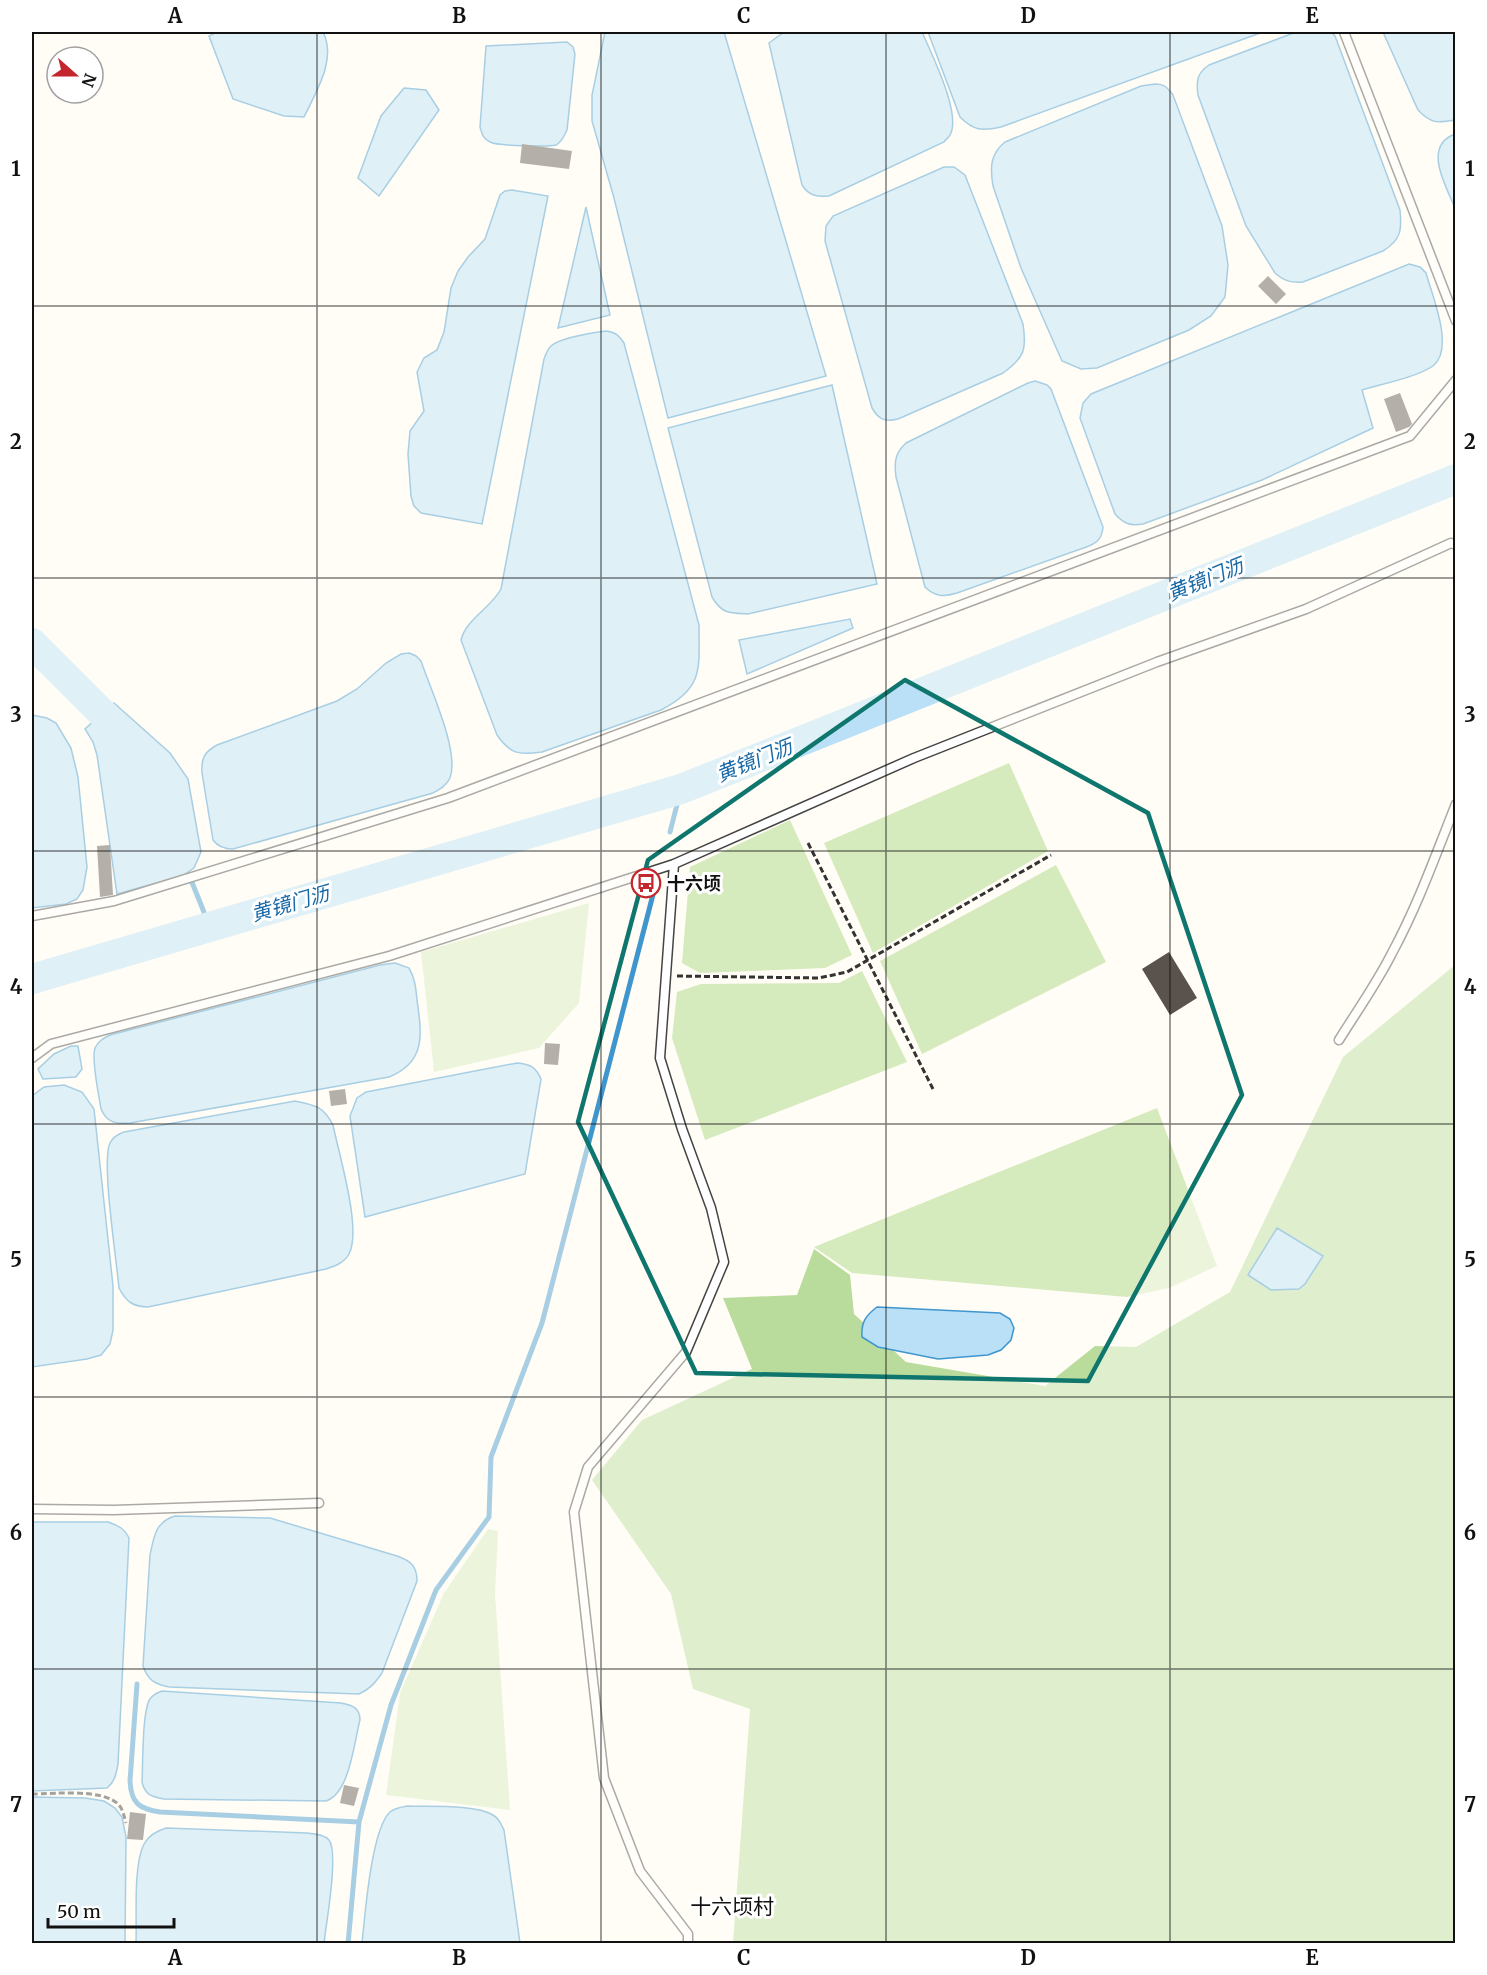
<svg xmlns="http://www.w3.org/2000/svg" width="1487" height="1975" font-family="Merriweather,'Noto Sans SC',serif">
<rect width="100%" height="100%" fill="#fffdf5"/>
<path fill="#d5ebbd" d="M 1009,763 L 1048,851 L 873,953 L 824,843 Z
M 790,820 L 852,955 L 825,968 L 700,973 L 682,963 L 690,867 Z
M 1056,865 L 1106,962 L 922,1054 L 880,961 Z
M 589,903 L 579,1003 L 539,1048 L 434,1072 L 421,952 Z
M 862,971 L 907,1062 L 705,1140 L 672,1038 L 677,992 L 701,984 L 839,983 Z
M 1157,1108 L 1217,1266 L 1169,1288 L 1127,1297 L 852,1273 L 814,1247 Z
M 488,1529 L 498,1531 L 495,1594 L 510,1810 L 386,1795 L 400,1693 L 444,1593 Z"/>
<path fill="#b9dc9c" d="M 1455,965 L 1455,1943 L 733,1943 L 750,1709 L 693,1689 L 671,1594 L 592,1480 L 642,1420 L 752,1369 L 723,1298 L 797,1295 L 814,1249 L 850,1275 L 854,1314 L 906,1362 L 1045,1386 L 1095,1346 L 1136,1347 L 1230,1292 L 1343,1057 Z"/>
<path fill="#b9e0f7" stroke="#3f96cf" stroke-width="1.5" d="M 217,32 L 323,32 C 337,59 316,92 304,117 L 284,116 L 233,99 L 209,36 Z
M 605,32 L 724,32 L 826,376 L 668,418 L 614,198 L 592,121 L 592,95 Z
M 784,32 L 922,32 C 931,53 962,114 950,135 C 949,137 946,139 944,142 L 829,196 C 817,197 809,196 802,185 L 769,43 Z
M 928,32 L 1263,32 L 1001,127 C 982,131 974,131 960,117 Z
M 1296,32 L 1331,32 L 1335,36 L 1400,210 C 1402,230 1401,240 1383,251 L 1303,282 C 1291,283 1284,281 1275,273 L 1246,226 L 1198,95 C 1196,81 1197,73 1209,65 Z
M 1383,32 L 1455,32 L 1455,120 C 1438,123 1431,124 1418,110 Z
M 567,42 L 573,47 L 575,54 L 567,130 C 564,136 562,142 556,145 C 549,147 497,146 490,142 C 483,139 482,134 480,127 L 486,46 Z
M 1155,84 C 1164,84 1167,87 1173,95 L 1222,226 L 1228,265 L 1225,297 L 1211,316 L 1189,330 L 1097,368 L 1081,369 L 1062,361 L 1021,268 L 993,186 C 990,168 990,154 1005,142 L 1141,86 Z
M 404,88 L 426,90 L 439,110 L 379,196 L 358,178 L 381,116 Z
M 1455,134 L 1456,134 L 1455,208 C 1446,186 1422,146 1455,134 Z
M 944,167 L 954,167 L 965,175 L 1023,324 C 1027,350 1024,358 1003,373 L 898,419 C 885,422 879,420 872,408 L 825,241 L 826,226 L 833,216 Z
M 512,190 L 548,196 L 482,524 L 421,513 L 414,506 L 411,496 L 408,454 L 410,431 L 424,411 L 417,372 L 424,358 L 437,350 L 444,332 L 451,288 L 458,271 L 468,257 L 485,239 L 500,195 L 505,191 Z
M 586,207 L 610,315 L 558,328 Z
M 1409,264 L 1420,267 L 1426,273 C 1432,295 1455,349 1433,366 C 1417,377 1382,384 1362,390 L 1373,428 L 1262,480 L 1143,524 C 1130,526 1124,524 1115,514 L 1080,418 L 1083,403 L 1091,394 Z
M 606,331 C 615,332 619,335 624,343 L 699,625 C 699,669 704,688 661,710 L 542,752 C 519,755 511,755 497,735 L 461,640 C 466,619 491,608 501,589 L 544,359 C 546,354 547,350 551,346 C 561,337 592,333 606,331 Z
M 1035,381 L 1047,385 L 1051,389 L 1103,527 C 1102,538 1098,542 1089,546 L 957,593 C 944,597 935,597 925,587 L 896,477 C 894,462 895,453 906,443 L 1028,383 Z
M 832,385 L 877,584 L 748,614 C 729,613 722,614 712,597 L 668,428 Z
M 850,619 L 853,628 L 747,674 L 739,640 Z
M 409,653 L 416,656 L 421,661 C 430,688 460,752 450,778 C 446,786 440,789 433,793 L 233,849 C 224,849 218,847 213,840 L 202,773 C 201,759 204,752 217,745 L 337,701 L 357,689 L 386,663 L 401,654 Z
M 114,703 L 170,753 L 188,779 L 201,852 L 194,868 L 182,876 L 117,894 L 97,755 L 93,742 L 85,729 Z
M 32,715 L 47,718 L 56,723 L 71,748 L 78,777 L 87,867 L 83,890 L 77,899 L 66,904 L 32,908 Z
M 395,963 L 409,968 C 415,978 416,989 417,1000 C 422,1035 426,1062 389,1077 L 130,1123 C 116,1124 107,1123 101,1109 C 99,1096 91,1059 95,1048 C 98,1041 104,1038 110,1035 L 380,965 Z
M 71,1046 L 78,1046 L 82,1069 L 76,1077 L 43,1079 L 38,1069 L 54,1054 Z
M 517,1063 C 530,1064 536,1067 541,1079 L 525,1174 L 365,1217 L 350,1116 L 357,1098 L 366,1092 Z
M 64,1085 L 82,1092 L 94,1109 L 113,1286 L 113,1330 L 110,1344 L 101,1355 L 87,1359 L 32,1367 L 32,1096 L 44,1087 Z
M 295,1101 C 315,1105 323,1106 333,1125 C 339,1155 362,1229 349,1254 C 344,1263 335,1266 326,1269 L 148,1307 C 134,1307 126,1302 119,1288 C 117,1263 101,1161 110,1143 C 113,1137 118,1134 124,1132 Z
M 1277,1228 L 1323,1256 L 1305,1284 L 1299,1289 L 1271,1290 L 1248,1275 Z
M 877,1307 L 1000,1313 L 1010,1319 L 1014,1328 L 1011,1340 L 1001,1350 L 988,1355 L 938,1359 L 878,1347 L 862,1337 C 861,1323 865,1316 877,1307 Z
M 175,1516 L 270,1518 L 397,1556 C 411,1561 417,1566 417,1581 L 382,1673 C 375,1683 370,1689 359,1694 L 169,1687 C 154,1684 148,1680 143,1666 L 150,1555 C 154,1537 155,1522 175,1516 Z
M 32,1522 L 108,1522 C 119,1526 124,1528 129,1538 L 118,1764 C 116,1774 115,1782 107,1788 L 32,1791 Z
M 162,1691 L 341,1703 C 351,1705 360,1707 360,1720 C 354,1742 350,1793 326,1801 L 164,1799 C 152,1797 145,1795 142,1782 C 143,1764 142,1711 150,1699 C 153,1694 157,1693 162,1691 Z
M 32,1797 L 85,1798 L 104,1801 L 115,1808 L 122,1817 L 126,1837 L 125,1943 L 32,1943 Z
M 407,1806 C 429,1807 475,1804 493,1815 C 499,1818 501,1824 504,1830 L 520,1943 L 362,1943 C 365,1916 371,1830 390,1812 C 394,1808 401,1807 407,1806 Z
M 166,1828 L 307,1833 C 314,1834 324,1834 329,1840 C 339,1852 326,1925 324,1943 L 136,1943 C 137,1918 133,1865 144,1844 C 149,1835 156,1831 166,1828 Z"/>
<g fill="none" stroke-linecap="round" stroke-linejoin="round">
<path stroke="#3f96cf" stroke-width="5" d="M 670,832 L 681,789
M 189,875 L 210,927
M 137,1684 L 130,1781 C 131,1803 139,1809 160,1812 L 359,1822
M 348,1944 L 359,1822 L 391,1705 L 436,1590 L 489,1517 L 491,1457 L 542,1323 L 656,883"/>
<path stroke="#b9e0f7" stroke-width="30" d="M 32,643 L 108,719
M 32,979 L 681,789 L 1456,479"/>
</g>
<path fill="#5a524d" d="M 522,144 L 572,151 L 569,169 L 520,163 Z
M 1268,276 L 1286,294 L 1276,304 L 1258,286 Z
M 1400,393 L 1412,424 L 1409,427 L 1396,432 L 1384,399 Z
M 110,845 L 113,895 L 100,897 L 97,846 Z
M 1169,952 L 1197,998 L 1170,1015 L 1142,969 Z
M 545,1043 L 560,1044 L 558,1065 L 544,1064 Z
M 345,1089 L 347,1104 L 331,1106 L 329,1091 Z
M 344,1785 L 359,1788 L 354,1806 L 340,1803 Z
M 130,1812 L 146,1814 L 143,1840 L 127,1839 Z"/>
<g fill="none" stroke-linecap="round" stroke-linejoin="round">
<g stroke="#444" stroke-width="11">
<path id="service" d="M 1344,32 L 1456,321
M 674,864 L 660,1058 L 682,1129 L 711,1208 L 724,1262 L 686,1352 L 588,1467 L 574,1512 L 604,1778 L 640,1871 L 688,1934 L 688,1944
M 32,916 L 114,901 L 448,798 L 1410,436 L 1456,380
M 1339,1040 C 1357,1011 1377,983 1392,953 C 1418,905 1436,854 1456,804
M 32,1058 L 51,1044 L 389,956 L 674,864 L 914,758 L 1157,662 L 1306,609 L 1451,543 L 1456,545
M 32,1509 L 114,1510 L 319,1503"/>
</g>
<path stroke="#333" stroke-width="3" stroke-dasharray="6 3" stroke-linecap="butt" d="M 808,843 L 933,1089
M 677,976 L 819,978 L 847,972 L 1051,855
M 32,1794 C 53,1794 104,1788 119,1805 C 123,1810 124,1816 126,1823"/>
<use href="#service" stroke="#fff" stroke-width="8"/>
</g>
<path d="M0 0H1487V1975H0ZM 905,680 L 1148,813 L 1242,1095 L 1088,1381 L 696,1373 L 578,1122 L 648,860 Z" fill="#fffdf5" fill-opacity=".55" fill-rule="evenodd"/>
<path fill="none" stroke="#0f766e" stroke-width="4.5" stroke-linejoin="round" d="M 905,680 L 1148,813 L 1242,1095 L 1088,1381 L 696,1373 L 578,1122 L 648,860 Z"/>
<path fill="none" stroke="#111" stroke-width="1.5" stroke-opacity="0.55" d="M 317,32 L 317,1944M 601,32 L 601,1944M 886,32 L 886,1944M 1170,32 L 1170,1944M 32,306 L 1456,306M 32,578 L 1456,578M 32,851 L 1456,851M 32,1124 L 1456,1124M 32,1397 L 1456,1397M 32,1669 L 1456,1669"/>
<defs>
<g id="bus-ring" transform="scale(1.5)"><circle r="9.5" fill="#fff" stroke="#c4262e" stroke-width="1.5"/><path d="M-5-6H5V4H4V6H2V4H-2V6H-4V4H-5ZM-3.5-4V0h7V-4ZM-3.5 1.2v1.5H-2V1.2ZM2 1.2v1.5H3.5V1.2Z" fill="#c4262e"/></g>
</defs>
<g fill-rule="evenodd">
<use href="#bus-ring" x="646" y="883"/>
</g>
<g text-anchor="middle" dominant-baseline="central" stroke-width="6" stroke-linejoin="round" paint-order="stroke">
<g font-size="18" font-weight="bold" fill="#111" stroke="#fff" text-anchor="start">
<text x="667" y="883">十六顷</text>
</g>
<g font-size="20" font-style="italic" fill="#1768a6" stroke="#fff">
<text transform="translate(1205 579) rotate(-22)">黄镜门沥</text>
<text transform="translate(754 760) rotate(-22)">黄镜门沥</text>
<text transform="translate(290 903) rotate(-16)">黄镜门沥</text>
</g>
<g font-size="21" fill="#111" stroke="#fff">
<text x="732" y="1906">十六顷村</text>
</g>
</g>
<rect width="1487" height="1975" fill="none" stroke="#ffffff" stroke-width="66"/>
<g transform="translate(75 75) rotate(111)"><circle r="28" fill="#ffffff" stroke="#a0a0a0" stroke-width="1.5"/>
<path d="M0-4.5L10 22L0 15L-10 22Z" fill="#c4262e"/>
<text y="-9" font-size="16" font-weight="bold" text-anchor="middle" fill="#111111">N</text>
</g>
<path d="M48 1918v9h126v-9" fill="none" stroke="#111111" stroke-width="3"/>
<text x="57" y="1918" font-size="18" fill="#111111" stroke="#ffffff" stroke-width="4.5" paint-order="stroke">50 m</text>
<rect x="33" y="33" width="1421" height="1909" fill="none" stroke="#111" stroke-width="2"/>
<g font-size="20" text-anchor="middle" font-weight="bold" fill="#111">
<text x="175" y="23">A</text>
<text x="459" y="23">B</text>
<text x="744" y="23">C</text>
<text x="1028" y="23">D</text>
<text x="1312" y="23">E</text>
<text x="16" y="176">1</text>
<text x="1470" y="176">1</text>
<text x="16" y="449">2</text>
<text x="1470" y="449">2</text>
<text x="16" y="722">3</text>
<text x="1470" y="722">3</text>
<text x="16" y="994">4</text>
<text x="1470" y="994">4</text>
<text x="16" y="1267">5</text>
<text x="1470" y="1267">5</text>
<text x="16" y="1540">6</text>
<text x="1470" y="1540">6</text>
<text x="16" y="1812">7</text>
<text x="1470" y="1812">7</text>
<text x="175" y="1965">A</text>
<text x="459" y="1965">B</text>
<text x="744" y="1965">C</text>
<text x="1028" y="1965">D</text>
<text x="1312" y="1965">E</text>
</g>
</svg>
